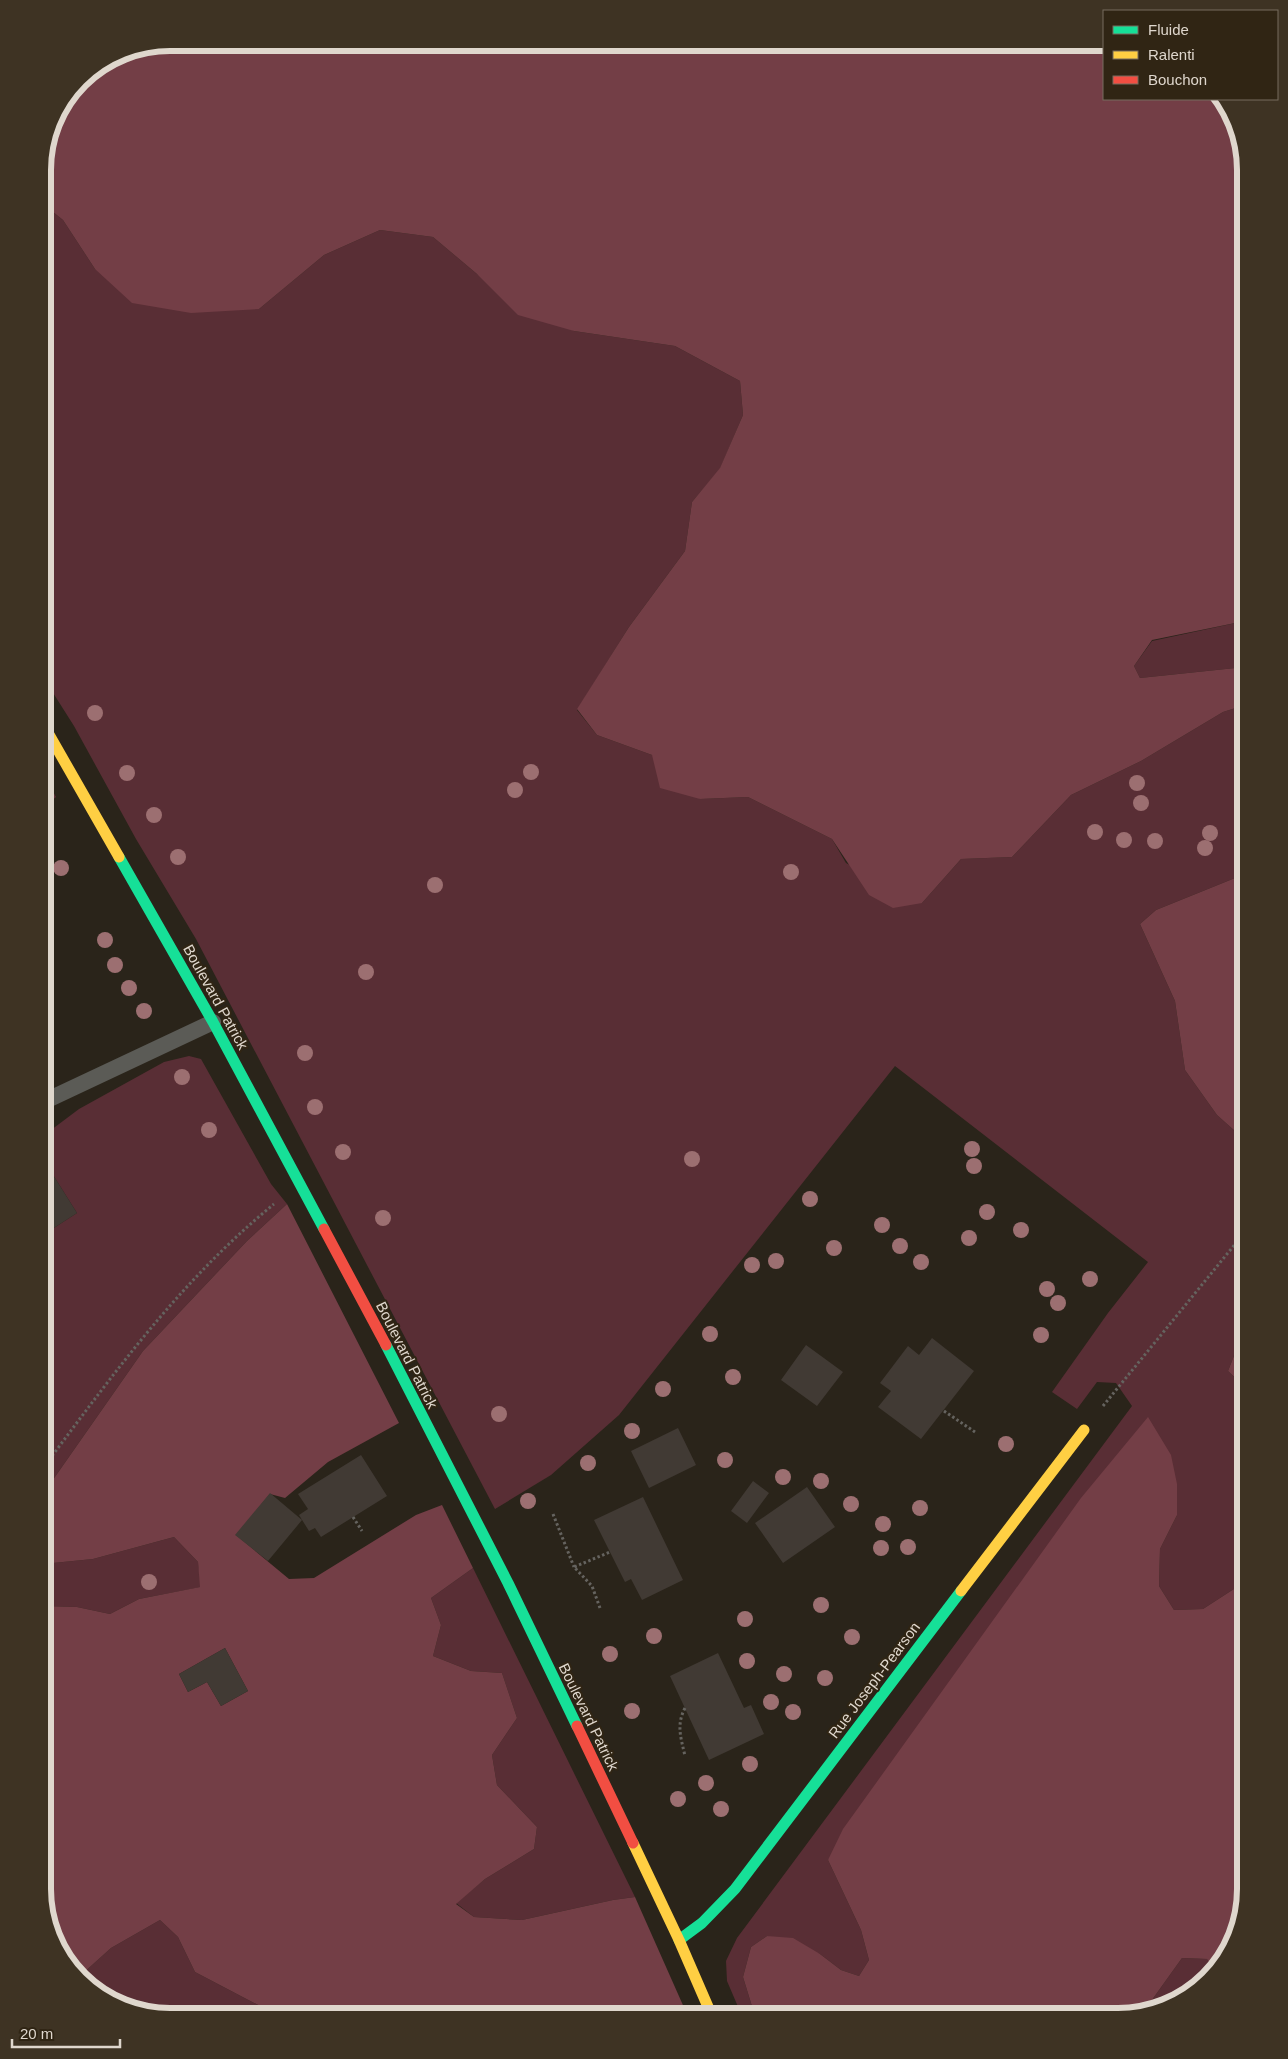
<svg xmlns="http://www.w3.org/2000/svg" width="1288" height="2059" font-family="Arial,sans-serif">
<rect width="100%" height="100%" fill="#2a241a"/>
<path fill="#592e35" d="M 43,204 L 63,220 L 95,269 L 259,309 L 324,255 L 380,230 L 433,237 L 477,274 L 574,331 L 675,346 L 740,381 L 743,415 L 720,469 L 692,502 L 685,551 L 629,627 L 577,710 L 597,735 L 652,755 L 700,799 L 748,797 L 832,839 L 846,863 L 922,903 L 961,859 L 1012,857 L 1071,795 L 1141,761 L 1223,712 L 1245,705 L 1245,874 L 1156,910 L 1140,924 L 1175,1001 L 1185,1070 L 1217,1115 L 1245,1140 L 1245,1328 L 1228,1371 L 1245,1387 L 1245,1578 L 1237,1587 L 1203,1609 L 1174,1610 L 1159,1586 L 1160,1549 L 1177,1515 L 828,1860 L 861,1930 L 869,1960 L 859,1976 L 841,1970 L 820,1954 L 767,1936 L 751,1947 L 743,1977 L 755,2016 L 742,2016 L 727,1981 L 726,1961 L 737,1938 L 1132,1406 L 1116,1383 L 1097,1382 L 1077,1409 L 1052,1392 L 1108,1313 L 1148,1262 L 895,1066 L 619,1415 L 551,1475 L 495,1509 L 196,939 L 136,839 L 74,726 L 43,677 Z
M 1245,621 L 1245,667 L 1140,678 L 1134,666 L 1152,641 Z
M 43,774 L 56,797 L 43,808 Z
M 189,1056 L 201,1059 L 271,1184 L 287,1204 L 247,1241 L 143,1351 L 43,1494 L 43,1235 L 77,1213 L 43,1159 L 43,1136 L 79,1109 L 164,1062 Z
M 174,1537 L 198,1562 L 201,1587 L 139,1599 L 110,1614 L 77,1607 L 43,1606 L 43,1564 L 93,1559 Z
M 473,1568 L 635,1897 L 613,1900 L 522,1920 L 474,1917 L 456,1903 L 485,1879 L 534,1849 L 537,1827 L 497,1785 L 492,1755 L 517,1718 L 502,1673 L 471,1671 L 433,1656 L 441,1625 L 431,1598 Z
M 160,1920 L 178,1937 L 195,1972 L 260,2006 L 275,2016 L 162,2016 L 99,1995 L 81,1975 L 111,1948 Z
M 1182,1958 L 1207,1959 L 1213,1970 L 1175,2003 L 1144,2011 Z"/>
<path fill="#733e46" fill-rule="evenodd" d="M 170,43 L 1104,43 L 1104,99 L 1220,99 L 1232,113 L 1245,170 L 1245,621 L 1152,640 L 1134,666 L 1140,678 L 1245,667 L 1245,705 L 1223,712 L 1141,761 L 1071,795 L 1012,857 L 961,859 L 922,903 L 893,908 L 869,895 L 832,839 L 748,797 L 700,799 L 660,788 L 652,755 L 597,735 L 577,709 L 629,627 L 685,551 L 692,502 L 720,468 L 743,415 L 740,381 L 675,346 L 574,331 L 518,315 L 477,274 L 433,237 L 380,230 L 324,255 L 259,309 L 191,313 L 132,303 L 95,269 L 63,220 L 43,204 L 43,162 L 56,114 L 80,80 L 121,52 Z
M 1245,874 L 1245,1140 L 1217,1115 L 1185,1070 L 1175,1001 L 1140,924 L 1156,910 Z
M 287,1204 L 399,1423 L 328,1462 L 285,1498 L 270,1494 L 236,1535 L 289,1579 L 314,1578 L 416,1515 L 442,1505 L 473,1568 L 431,1598 L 441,1625 L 433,1656 L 471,1671 L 502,1673 L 517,1718 L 492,1755 L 497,1785 L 537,1827 L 534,1849 L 485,1879 L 456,1904 L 474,1917 L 522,1920 L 613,1900 L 635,1897 L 686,2012 L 679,2016 L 275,2016 L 260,2006 L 195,1972 L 178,1937 L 160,1920 L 111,1948 L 81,1975 L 56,1946 L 43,1889 L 43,1606 L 77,1607 L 110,1614 L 139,1599 L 200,1587 L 198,1562 L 174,1537 L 93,1559 L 43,1564 L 43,1494 L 143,1351 L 247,1241 ZM 225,1648 L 248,1691 L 221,1706 L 207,1682 L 188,1692 L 179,1674 Z
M 1245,1328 L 1245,1387 L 1228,1371 Z
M 1148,1417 L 1171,1455 L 1177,1484 L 1177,1515 L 1160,1549 L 1159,1586 L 1174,1610 L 1203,1609 L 1237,1587 L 1245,1578 L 1245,1889 L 1224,1960 L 1213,1970 L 1207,1959 L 1182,1958 L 1144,2011 L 1118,2016 L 755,2016 L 743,1977 L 751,1947 L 767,1936 L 793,1938 L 820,1954 L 841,1970 L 859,1976 L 869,1960 L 861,1930 L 828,1860 L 843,1829 L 1081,1498 Z"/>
<path fill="#413a34" d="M 43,1159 L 77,1213 L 43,1235 Z
M 932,1338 L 974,1371 L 921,1439 L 878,1407 L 891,1391 L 880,1383 L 908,1346 L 919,1355 Z
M 806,1345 L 843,1372 L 817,1406 L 781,1380 Z
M 678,1428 L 696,1465 L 649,1488 L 631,1451 Z
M 361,1455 L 387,1496 L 321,1537 L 315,1528 L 309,1531 L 299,1515 L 308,1509 L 298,1494 Z
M 753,1481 L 769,1493 L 747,1523 L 731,1511 Z
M 807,1487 L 835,1527 L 783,1563 L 755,1523 Z
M 270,1493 L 302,1520 L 268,1561 L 235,1535 Z
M 643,1497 L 683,1580 L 642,1600 L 631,1579 L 625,1582 L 594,1520 Z
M 225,1648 L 248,1691 L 221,1706 L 207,1682 L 188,1692 L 179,1674 Z
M 718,1653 L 744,1708 L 751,1705 L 764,1734 L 709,1760 L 670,1676 Z"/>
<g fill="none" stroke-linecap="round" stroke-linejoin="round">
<path stroke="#65635f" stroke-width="3" stroke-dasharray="2.5 2.5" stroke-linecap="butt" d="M 1103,1406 L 1245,1232
M 944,1411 L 975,1432
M 43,1468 C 115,1372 180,1281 274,1204
M 553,1514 L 574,1567
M 353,1517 L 362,1531
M 600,1608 L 592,1586 L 574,1567 L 610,1552
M 685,1708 C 676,1725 681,1738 685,1756"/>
<path stroke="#5b5b56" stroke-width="16" d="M 43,1102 L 213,1022"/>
<path stroke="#16e098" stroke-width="11" d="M 119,857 L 213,1022 L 324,1229
M 386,1345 L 508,1583 L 577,1726
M 679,1940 L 702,1923 L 735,1889 L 961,1591"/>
<path stroke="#ffcf43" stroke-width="11" d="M 43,724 L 119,857
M 961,1591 L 1084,1430
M 633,1843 L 679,1940 L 712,2016"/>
<path stroke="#f24e42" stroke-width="11" d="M 324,1229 L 386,1345
M 577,1726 L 633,1843"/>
</g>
<g fill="#9c6f71">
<circle cx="95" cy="713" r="8"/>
<circle cx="531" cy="772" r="8"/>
<circle cx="127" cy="773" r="8"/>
<circle cx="1137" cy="783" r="8"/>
<circle cx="515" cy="790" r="8"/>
<circle cx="1141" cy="803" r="8"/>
<circle cx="154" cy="815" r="8"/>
<circle cx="1095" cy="832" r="8"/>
<circle cx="1210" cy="833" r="8"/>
<circle cx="1124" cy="840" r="8"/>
<circle cx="1155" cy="841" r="8"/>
<circle cx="1205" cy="848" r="8"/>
<circle cx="178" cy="857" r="8"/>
<circle cx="61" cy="868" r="8"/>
<circle cx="791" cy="872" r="8"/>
<circle cx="435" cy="885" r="8"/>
<circle cx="105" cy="940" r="8"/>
<circle cx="115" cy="965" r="8"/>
<circle cx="366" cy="972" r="8"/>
<circle cx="129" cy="988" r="8"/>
<circle cx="144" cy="1011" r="8"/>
<circle cx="305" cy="1053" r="8"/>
<circle cx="182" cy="1077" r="8"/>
<circle cx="315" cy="1107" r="8"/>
<circle cx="209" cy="1130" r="8"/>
<circle cx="972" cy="1149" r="8"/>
<circle cx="343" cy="1152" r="8"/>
<circle cx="692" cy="1159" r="8"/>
<circle cx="974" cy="1166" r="8"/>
<circle cx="810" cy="1199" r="8"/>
<circle cx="987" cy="1212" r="8"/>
<circle cx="383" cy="1218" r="8"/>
<circle cx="882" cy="1225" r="8"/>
<circle cx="1021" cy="1230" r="8"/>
<circle cx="969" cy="1238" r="8"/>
<circle cx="900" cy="1246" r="8"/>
<circle cx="834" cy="1248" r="8"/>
<circle cx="776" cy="1261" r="8"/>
<circle cx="921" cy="1262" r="8"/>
<circle cx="752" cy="1265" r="8"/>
<circle cx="1090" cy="1279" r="8"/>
<circle cx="1047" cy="1289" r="8"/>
<circle cx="1058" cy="1303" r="8"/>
<circle cx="710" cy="1334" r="8"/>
<circle cx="1041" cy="1335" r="8"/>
<circle cx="733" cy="1377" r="8"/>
<circle cx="663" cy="1389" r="8"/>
<circle cx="499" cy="1414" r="8"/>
<circle cx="632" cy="1431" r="8"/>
<circle cx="1006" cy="1444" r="8"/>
<circle cx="725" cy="1460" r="8"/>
<circle cx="588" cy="1463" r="8"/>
<circle cx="783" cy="1477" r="8"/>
<circle cx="821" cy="1481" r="8"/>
<circle cx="528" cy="1501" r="8"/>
<circle cx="851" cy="1504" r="8"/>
<circle cx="920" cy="1508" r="8"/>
<circle cx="883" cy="1524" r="8"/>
<circle cx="908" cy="1547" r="8"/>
<circle cx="881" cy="1548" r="8"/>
<circle cx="149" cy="1582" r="8"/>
<circle cx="821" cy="1605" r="8"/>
<circle cx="745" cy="1619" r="8"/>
<circle cx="654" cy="1636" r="8"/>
<circle cx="852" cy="1637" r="8"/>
<circle cx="610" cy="1654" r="8"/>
<circle cx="747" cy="1661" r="8"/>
<circle cx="784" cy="1674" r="8"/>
<circle cx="825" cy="1678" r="8"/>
<circle cx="771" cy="1702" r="8"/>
<circle cx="632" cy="1711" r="8"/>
<circle cx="793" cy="1712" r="8"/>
<circle cx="750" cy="1764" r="8"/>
<circle cx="706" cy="1783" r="8"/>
<circle cx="678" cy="1799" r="8"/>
<circle cx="721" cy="1809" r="8"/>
</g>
<g text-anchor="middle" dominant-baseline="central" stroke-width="4" stroke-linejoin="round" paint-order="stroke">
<g font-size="15" fill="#dfd7cd" stroke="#302514">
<text transform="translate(216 997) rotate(61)">Boulevard Patrick</text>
<text transform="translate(407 1355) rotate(63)">Boulevard Patrick</text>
<text transform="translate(874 1680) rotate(-53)">Rue Joseph-Pearson</text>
<text transform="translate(589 1717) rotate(64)">Boulevard Patrick</text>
</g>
</g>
<path d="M0 0H1288V2059H0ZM170 51H1118A119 119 0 0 1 1237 170V1889A119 119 0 0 1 1118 2008H170A119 119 0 0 1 51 1889V170A119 119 0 0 1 170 51Z" fill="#3e3323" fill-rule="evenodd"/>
<path fill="none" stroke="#dfd7cd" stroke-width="6" d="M170 51H1118A119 119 0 0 1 1237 170V1889A119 119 0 0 1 1118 2008H170A119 119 0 0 1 51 1889V170A119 119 0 0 1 170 51Z"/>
<rect x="1103" y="10" width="175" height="90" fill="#302514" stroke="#766c5e"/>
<rect x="1113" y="26" width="25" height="8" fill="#16e098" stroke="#766c5e"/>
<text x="1148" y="35" font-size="15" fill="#dfd7cd">Fluide</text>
<rect x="1113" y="51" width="25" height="8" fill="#ffcf43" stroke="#766c5e"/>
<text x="1148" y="60" font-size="15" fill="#dfd7cd">Ralenti</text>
<rect x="1113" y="76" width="25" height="8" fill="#f24e42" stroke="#766c5e"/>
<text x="1148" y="85" font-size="15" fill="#dfd7cd">Bouchon</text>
<path d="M12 2039v8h108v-8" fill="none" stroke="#dfd7cd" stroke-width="2.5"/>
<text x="20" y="2039" font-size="15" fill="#dfd7cd" stroke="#302514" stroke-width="4" paint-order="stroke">20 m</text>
</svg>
